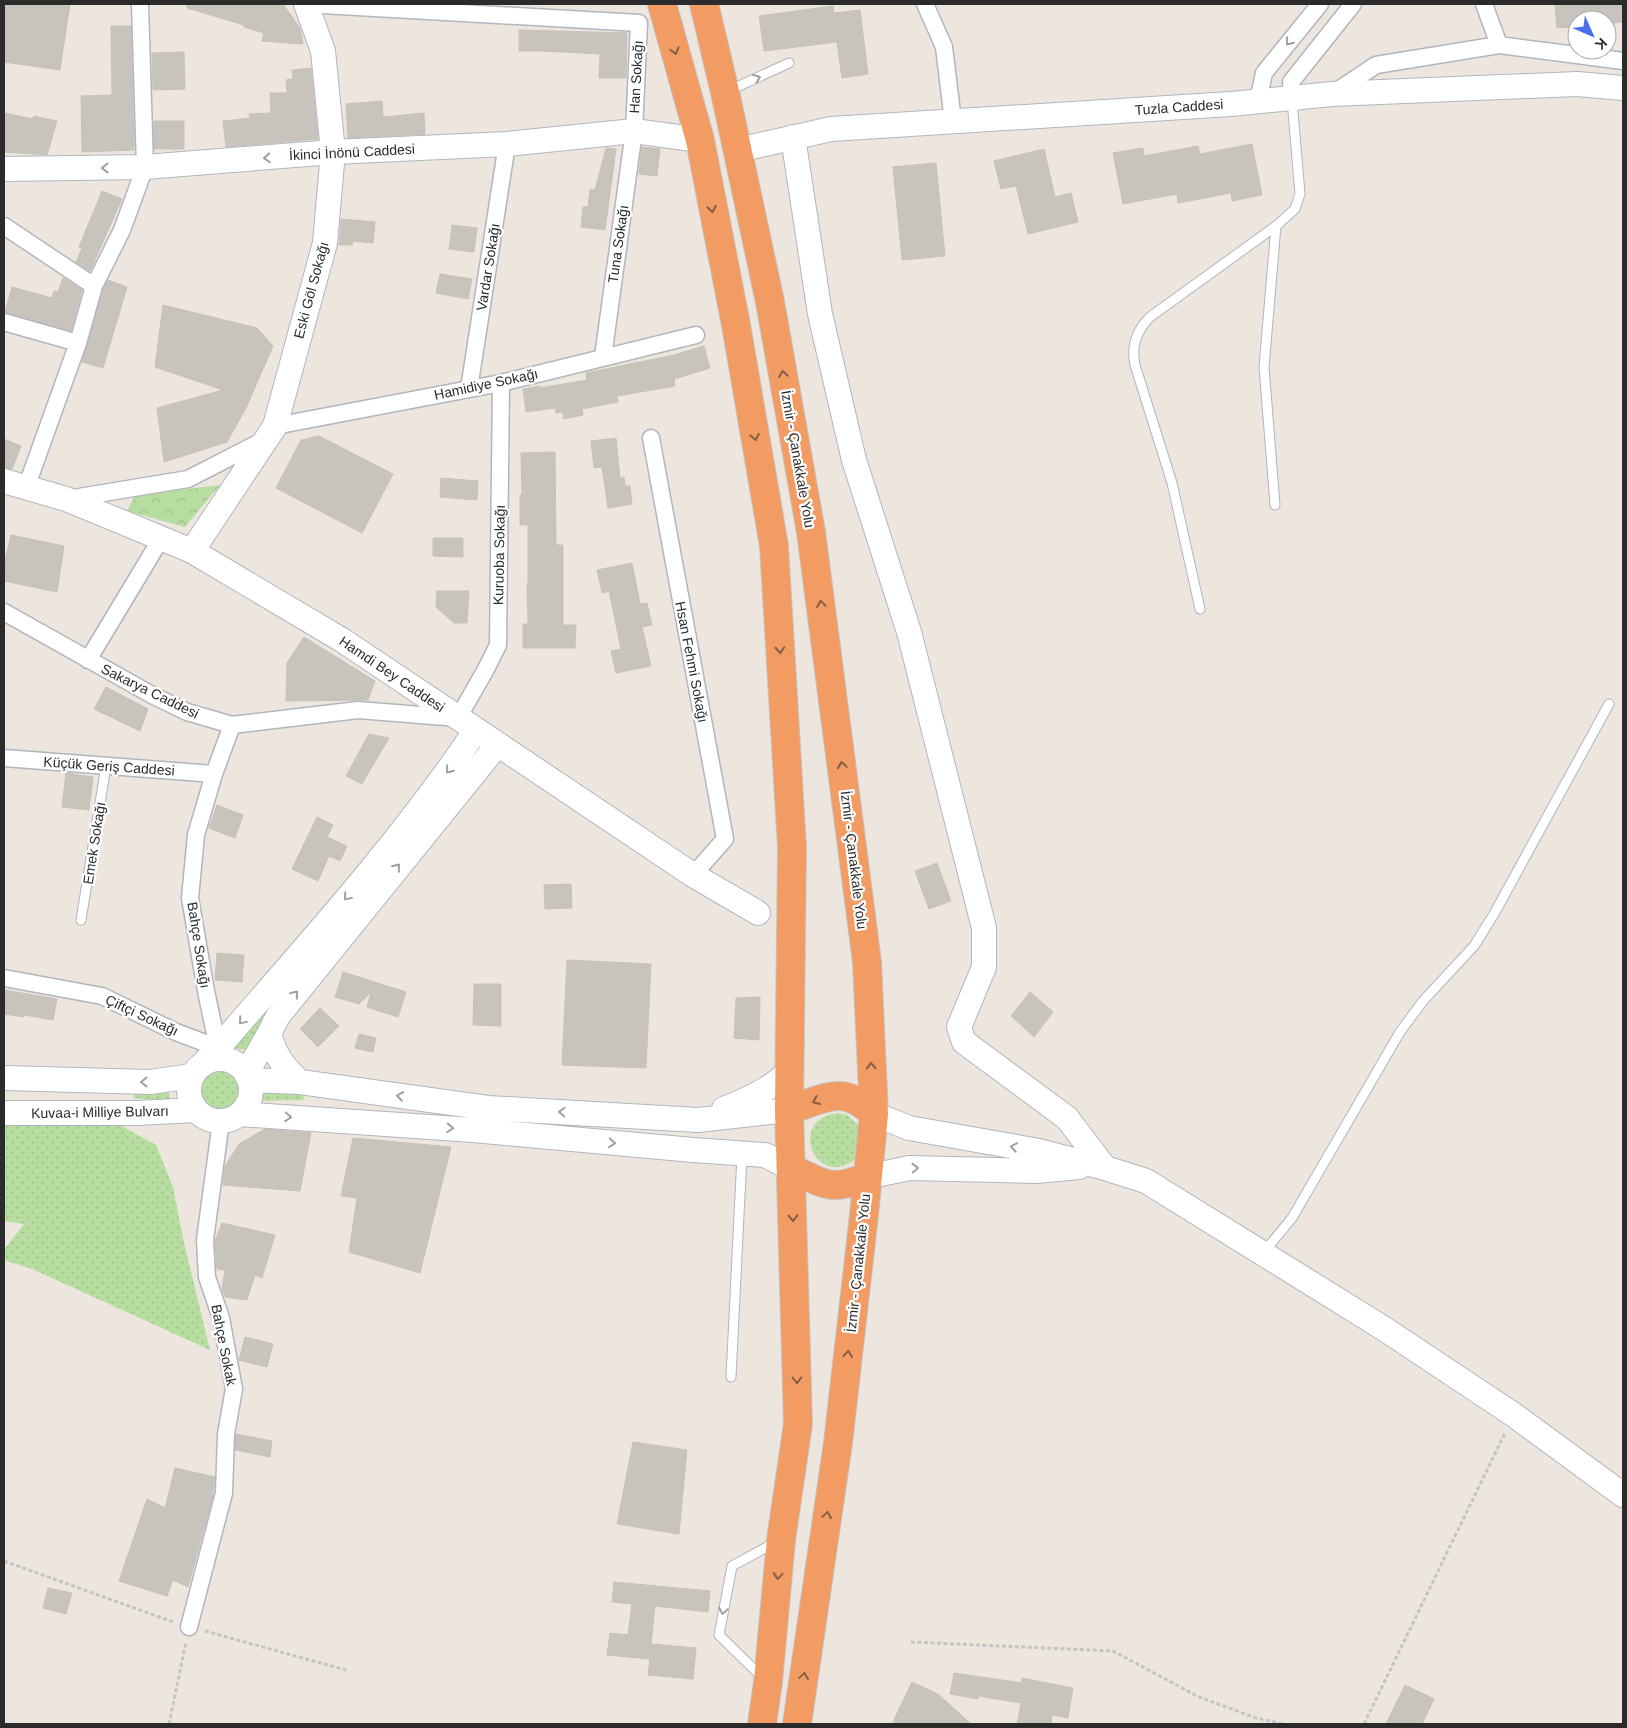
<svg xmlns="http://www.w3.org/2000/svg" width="1627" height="1728" font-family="Helvetica,sans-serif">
<defs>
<pattern id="grass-dots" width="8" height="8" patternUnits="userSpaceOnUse" patternTransform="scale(1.25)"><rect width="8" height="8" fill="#b7dea0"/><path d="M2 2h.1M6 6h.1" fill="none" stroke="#9ebf8a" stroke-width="1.8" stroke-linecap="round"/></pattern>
<pattern id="park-crowns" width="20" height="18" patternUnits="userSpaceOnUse" patternTransform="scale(1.25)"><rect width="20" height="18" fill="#b7dea0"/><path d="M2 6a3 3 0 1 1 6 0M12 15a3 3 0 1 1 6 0" fill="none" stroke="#9ebf8a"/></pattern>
</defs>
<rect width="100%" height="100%" fill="#ece6df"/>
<path fill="url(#grass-dots)" d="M 279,995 L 249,1051 L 229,1047 Z
M198 1090a21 21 0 1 1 42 0a21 21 0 1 1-42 0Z
M 258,1085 L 304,1096 L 303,1100 L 257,1101 Z
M 169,1091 L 170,1102 L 134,1098 L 134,1094 Z
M 839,1113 L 847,1115 L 860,1126 L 858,1157 C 816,1194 785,1117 839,1113 Z
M 4,1122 L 118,1124 L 156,1145 L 173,1187 L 184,1243 L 210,1350 L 32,1269 L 4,1260 L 4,1250 L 24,1224 L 4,1221 Z"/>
<path fill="url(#park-crowns)" d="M 220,485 L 185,527 L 127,511 L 135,495 Z"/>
<path fill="#c8c4bd" stroke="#c7c1b8" d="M 4,4 L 70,4 L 60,70 L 4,62 Z
M 187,4 L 283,4 L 300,28 L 303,44 L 262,41 L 264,33 L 244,27 L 244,25 L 187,8 Z
M 1555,4 L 1623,4 L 1623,22 L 1607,24 L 1607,20 L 1577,20 L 1577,27 L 1557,28 Z
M 833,6 L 834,13 L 860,10 L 868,74 L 842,78 L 837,42 L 764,51 L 759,16 Z
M 111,26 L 131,26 L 134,149 L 134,150 L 82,152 L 81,96 L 112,95 Z
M 519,30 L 627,33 L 626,78 L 599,78 L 600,54 L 542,51 L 519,51 Z
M 184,52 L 185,89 L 153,90 L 152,53 Z
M 311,68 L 318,139 L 226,147 L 223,121 L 250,118 L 249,114 L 271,113 L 270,93 L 287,93 L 286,80 L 293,79 L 292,70 Z
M 382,101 L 383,117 L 424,113 L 425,134 L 348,138 L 346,104 Z
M 4,113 L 33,119 L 34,116 L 57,121 L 47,155 L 4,152 Z
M 154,121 L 184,121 L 184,149 L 154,149 Z
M 1252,144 L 1262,195 L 1232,201 L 1231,193 L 1178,203 L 1177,194 L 1123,204 L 1113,153 L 1143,148 L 1144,156 L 1198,146 L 1200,154 Z
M 642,147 L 660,149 L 657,176 L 639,174 Z
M 606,148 L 616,149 L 605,230 L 581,227 L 583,207 L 588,207 L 590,189 L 595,190 Z
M 1044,149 L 1055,197 L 1071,193 L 1078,222 L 1028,234 L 1016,186 L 1001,189 L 994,161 Z
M 936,163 L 945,256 L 902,260 L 893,167 Z
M 102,191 L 122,199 L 90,271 L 76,262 L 82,248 L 79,247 Z
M 341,219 L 375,222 L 373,243 L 353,241 L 352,245 L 339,245 Z
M 452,225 L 477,228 L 474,252 L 449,249 Z
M 440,274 L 472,279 L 468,299 L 436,293 Z
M 63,278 L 82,290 L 71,331 L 5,312 L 12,287 L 52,298 L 54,291 L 58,292 Z
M 108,280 L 127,287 L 103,368 L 82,362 L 103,290 Z
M 163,305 L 257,328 L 273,346 L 246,408 L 227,442 L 164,462 L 157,408 L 223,390 L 155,367 Z
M 704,346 L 710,368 L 674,379 L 675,386 L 617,396 L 618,402 L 582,409 L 583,415 L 564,419 L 563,412 L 556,413 L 555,408 L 526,412 L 523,389 L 540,386 L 540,388 L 587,380 L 586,373 L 674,355 Z
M 319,436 L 393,474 L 362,533 L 276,488 L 301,440 Z
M 616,438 L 620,478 L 624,477 L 625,486 L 630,486 L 632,504 L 608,508 L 602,467 L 594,468 L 591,441 Z
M 4,439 L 21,446 L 12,469 L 4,468 Z
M 555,452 L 556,545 L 563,545 L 563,625 L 576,625 L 575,648 L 523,648 L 523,624 L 528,624 L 527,584 L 528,584 L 528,525 L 520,525 L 520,495 L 522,495 L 521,453 Z
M 441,478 L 478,481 L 477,500 L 440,497 Z
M 11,535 L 64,546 L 57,592 L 4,581 L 4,565 Z
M 433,538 L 463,538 L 463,557 L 433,556 Z
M 632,563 L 640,604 L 647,603 L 652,625 L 642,627 L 651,666 L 616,673 L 611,651 L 621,649 L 609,591 L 602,593 L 597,570 Z
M 437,591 L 469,591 L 467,623 L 454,623 L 436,607 Z
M 304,637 L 375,681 L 368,700 L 286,701 L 287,663 Z
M 106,687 L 148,709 L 140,731 L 94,709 Z
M 369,734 L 389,738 L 362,784 L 346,776 Z
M 66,773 L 93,777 L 89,810 L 62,807 Z
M 217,805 L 243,815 L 235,838 L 209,828 Z
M 317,817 L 333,825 L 327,837 L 347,846 L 340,861 L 329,856 L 318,881 L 292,869 Z
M 937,863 L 951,901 L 929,909 L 915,871 Z
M 571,884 L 572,908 L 545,909 L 544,885 Z
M 217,953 L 244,955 L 242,982 L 215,980 Z
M 567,960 L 651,964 L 646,1068 L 562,1065 Z
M 343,972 L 406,992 L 398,1017 L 367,1007 L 371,992 L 359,1004 L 335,997 Z
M 474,984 L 501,984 L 501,1026 L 473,1025 Z
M 4,990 L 57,999 L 53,1020 L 24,1015 L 24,1017 L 4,1014 Z
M 1030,992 L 1053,1012 L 1034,1037 L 1011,1016 Z
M 760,997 L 759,1040 L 734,1038 L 736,998 Z
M 320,1008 L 339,1026 L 318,1047 L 300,1029 Z
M 359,1034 L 376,1038 L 373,1052 L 355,1048 Z
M 265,1129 L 311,1133 L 300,1191 L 223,1185 L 225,1166 L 239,1144 Z
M 353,1138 L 451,1147 L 420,1273 L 349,1252 L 357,1198 L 341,1196 Z
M 222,1223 L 275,1235 L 262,1278 L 255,1275 L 247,1300 L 225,1297 L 222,1289 L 225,1270 L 217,1269 L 215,1241 Z
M 245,1337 L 273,1344 L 267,1367 L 239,1360 Z
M 236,1434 L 272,1441 L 270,1457 L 235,1450 Z
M 633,1442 L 687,1450 L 679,1534 L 617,1524 Z
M 175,1468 L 215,1477 L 214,1484 L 212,1500 L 188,1587 L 173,1580 L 167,1596 L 119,1581 L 147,1499 L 165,1508 Z
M 614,1582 L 710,1591 L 708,1612 L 655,1606 L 651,1644 L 696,1648 L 693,1679 L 648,1675 L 650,1659 L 607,1655 L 610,1633 L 628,1635 L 632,1604 L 612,1602 Z
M 48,1588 L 72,1593 L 66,1614 L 43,1608 Z
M 954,1673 L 1022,1683 L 1022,1678 L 1073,1688 L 1068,1718 L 1052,1715 L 1051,1724 L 1017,1724 L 1021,1703 L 978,1696 L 978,1699 L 950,1694 Z
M 912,1682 L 938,1694 L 971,1724 L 892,1724 Z
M 1405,1685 L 1434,1699 L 1422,1724 L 1386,1724 Z"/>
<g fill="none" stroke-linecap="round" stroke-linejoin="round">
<g stroke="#b2b5be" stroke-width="11">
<path id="lane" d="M 728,91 L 789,63
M 1275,505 L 1264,367 L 1276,226
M 1200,609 L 1172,483 L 1135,365 C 1131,346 1136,331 1150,317 L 1276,226 L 1295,209 L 1300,194 L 1292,100
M 81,920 L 106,766
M 1264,1252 L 1292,1218 L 1400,1032 L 1423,1001 L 1474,946 L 1494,914 L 1609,704
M 731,1377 L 742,1155
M 763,1678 L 719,1635 L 732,1566 L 776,1542"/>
</g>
<g stroke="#b2b5be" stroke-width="19">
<path id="street" d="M 305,4 L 639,23 L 634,131 L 603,357
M 925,4 L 944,47 L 953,121
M 1484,4 L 1499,45
M 1334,93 L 1376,65 L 1499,45 L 1623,61
M 1292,98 L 1291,82 L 1353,4
M 1258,101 L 1264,73 L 1320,4
M 4,226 L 94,286
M 4,322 L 78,343
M 469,389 L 507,144
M 275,426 L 501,383 L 696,335
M 651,438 L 725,839 L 693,875
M 26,488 L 78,343 L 94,286 L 122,230 L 145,167 L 140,4
M 67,499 L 188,479 L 264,440
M 4,612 L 152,695 L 187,712 L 232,725 L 358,710 L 458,718 L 485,671 L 498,645 L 501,383
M 88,660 L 162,537
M 4,758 L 214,774
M 4,978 L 102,996 L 176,1032 L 218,1048
M 218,1048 L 206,991 L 190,898 L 196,835 L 214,774 L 232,725
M 189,1627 L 224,1493 L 226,1434 L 234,1389 L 221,1318 L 207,1277 L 205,1240 L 221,1121"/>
</g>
<g stroke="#b2b5be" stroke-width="26">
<path id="secondary" d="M 793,137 L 820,314 L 854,460 L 909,632 L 984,928 L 984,967 L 959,1027 L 964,1042 L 1067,1118 L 1105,1168
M 738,150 L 831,129 L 1231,104 L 1332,94 L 1577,84 L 1623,88
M 4,169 L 145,167 L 333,152 L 507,144 L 634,131 L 700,140
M 4,481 L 66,499 L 192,551 L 342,640 L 693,875 L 758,913
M 192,551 L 275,426 L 325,243 L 333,152 L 323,51 L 306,4
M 269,1034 C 276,1057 283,1066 300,1082
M189 1090a31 31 0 1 1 62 0a31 31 0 1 1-62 0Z
M 201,1066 L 218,1048 C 307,945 400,843 476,730
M 246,1074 L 269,1034 L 278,1016 L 498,744
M 4,1078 L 150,1082 L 192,1076
M 249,1080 L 300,1082 L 488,1108 L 698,1120 L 789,1110
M 724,1109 C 749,1099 771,1089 791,1070
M 4,1113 L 137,1113 L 196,1110
M 240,1114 L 473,1130 L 693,1150 L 765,1155 L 792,1169
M 874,1114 L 909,1128 L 1039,1151 L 1105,1168 L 1146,1181 L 1383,1328 L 1514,1415 L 1623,1495
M 867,1177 L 909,1168 L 1036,1171 L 1079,1167"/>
</g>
<g stroke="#c4c4c4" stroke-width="30">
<path id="highway" d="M 662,4 L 700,140 L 736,325 L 774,546 L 792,847 L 789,1110 L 798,1424 L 781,1540 L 768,1682 L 762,1724
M 704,4 L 725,92 L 770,302 L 811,532 L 867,962 L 874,1114 L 864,1215 L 838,1443 L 797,1724
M 789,1110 C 825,1099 842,1083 874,1114
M 792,1169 C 826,1184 829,1192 867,1177"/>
</g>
<path stroke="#c4c4c4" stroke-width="3" stroke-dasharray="4 2.5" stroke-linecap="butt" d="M 4,1561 L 173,1622
M 205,1631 L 346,1670
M 911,1642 L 1113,1651 L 1199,1697 L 1256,1718 L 1283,1724
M 169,1724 L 186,1642
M 1364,1724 L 1505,1433
M 1623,1724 L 1623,1723"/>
<use href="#lane" stroke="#fff" stroke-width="9"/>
<use href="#street" stroke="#fff" stroke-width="16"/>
<use href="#secondary" stroke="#fff" stroke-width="24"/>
<use href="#highway" stroke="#f29c64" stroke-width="28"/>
</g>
<defs><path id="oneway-chevron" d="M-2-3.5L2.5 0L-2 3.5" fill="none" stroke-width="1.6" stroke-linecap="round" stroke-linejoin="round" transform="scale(1.25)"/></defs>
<g stroke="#a0a0a0">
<use href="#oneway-chevron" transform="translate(1289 42) rotate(129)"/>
<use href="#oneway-chevron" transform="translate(757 78) rotate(-25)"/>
<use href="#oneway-chevron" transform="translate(267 158) rotate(175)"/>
<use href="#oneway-chevron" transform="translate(105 168) rotate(179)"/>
<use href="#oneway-chevron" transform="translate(449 770) rotate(128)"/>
<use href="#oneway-chevron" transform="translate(397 867) rotate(-51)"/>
<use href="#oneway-chevron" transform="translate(347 897) rotate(130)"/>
<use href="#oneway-chevron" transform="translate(295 994) rotate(-51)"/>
<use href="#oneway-chevron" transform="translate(242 1021) rotate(130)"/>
<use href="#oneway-chevron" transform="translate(144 1082) rotate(180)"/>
<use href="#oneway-chevron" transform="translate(400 1096) rotate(-172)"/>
<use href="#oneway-chevron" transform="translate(562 1112) rotate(-177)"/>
<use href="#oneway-chevron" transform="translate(288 1117) rotate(4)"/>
<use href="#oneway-chevron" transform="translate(450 1128) rotate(4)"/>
<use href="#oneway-chevron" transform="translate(612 1143) rotate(5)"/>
<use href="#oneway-chevron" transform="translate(1014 1147) rotate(-170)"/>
<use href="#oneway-chevron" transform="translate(915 1168) rotate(-1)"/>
<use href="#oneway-chevron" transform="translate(723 1611) rotate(100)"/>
</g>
<g stroke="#855e45">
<use href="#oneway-chevron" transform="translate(675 51) rotate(74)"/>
<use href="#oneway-chevron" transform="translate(712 209) rotate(80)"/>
<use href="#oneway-chevron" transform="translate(783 374) rotate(-100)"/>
<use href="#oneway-chevron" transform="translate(755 437) rotate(80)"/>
<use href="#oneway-chevron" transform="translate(821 604) rotate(-98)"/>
<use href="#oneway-chevron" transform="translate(780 650) rotate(87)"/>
<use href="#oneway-chevron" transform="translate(842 765) rotate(-98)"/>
<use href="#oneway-chevron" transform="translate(871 1066) rotate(-93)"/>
<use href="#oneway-chevron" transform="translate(816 1101) rotate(156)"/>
<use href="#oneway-chevron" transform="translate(793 1218) rotate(89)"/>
<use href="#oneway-chevron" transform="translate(848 1354) rotate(-83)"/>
<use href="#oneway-chevron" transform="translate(797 1380) rotate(89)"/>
<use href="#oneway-chevron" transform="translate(827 1515) rotate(-82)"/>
<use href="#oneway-chevron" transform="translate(778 1576) rotate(95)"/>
<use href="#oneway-chevron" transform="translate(804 1676) rotate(-82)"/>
</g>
<g text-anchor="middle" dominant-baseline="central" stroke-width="4.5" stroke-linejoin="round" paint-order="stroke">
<g font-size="14" fill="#2b2b2b" stroke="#fff">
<text transform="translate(636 77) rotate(-87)">Han Sokağı</text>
<text transform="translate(1179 107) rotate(-4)">Tuzla Caddesi</text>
<text transform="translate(352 152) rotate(-3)">İkinci İnönü Caddesi</text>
<text transform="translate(618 244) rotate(-82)">Tuna Sokağı</text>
<text transform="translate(488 267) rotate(-81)">Vardar Sokağı</text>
<text transform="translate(311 290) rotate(-75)">Eski Göl Sokağı</text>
<text transform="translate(486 384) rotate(-12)">Hamidiye Sokağı</text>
<text transform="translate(798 459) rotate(80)">İzmir - Çanakkale Yolu</text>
<text transform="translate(499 555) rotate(-89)">Kuruoba Sokağı</text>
<text transform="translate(692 662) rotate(79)">Hsan Fehmi Sokağı</text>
<text transform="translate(392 674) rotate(34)">Hamdi Bey Caddesi</text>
<text transform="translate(150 691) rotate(26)">Sakarya Caddesi</text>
<text transform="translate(109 766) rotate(4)">Küçük Geriş Caddesi</text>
<text transform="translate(94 843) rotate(-81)">Emek Sokağı</text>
<text transform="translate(854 860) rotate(83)">İzmir - Çanakkale Yolu</text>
<text transform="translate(199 945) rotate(81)">Bahçe Sokağı</text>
<text transform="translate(142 1015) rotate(25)">Çiftçi Sokağı</text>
<text transform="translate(100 1112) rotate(-1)">Kuvaa-i Milliye Bulvarı</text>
<text transform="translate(858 1263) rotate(-84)">İzmir - Çanakkale Yolu</text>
<text transform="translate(224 1345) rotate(79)">Bahçe Sokak</text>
</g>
</g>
<rect width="1627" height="1728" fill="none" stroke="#2b2b2b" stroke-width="10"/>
<g transform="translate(1592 35) rotate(135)"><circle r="24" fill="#ffffff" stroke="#aaaaaa"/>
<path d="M0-4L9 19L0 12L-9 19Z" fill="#4c6fec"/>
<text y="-8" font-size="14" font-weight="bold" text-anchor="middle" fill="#2b2b2b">K</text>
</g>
</svg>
